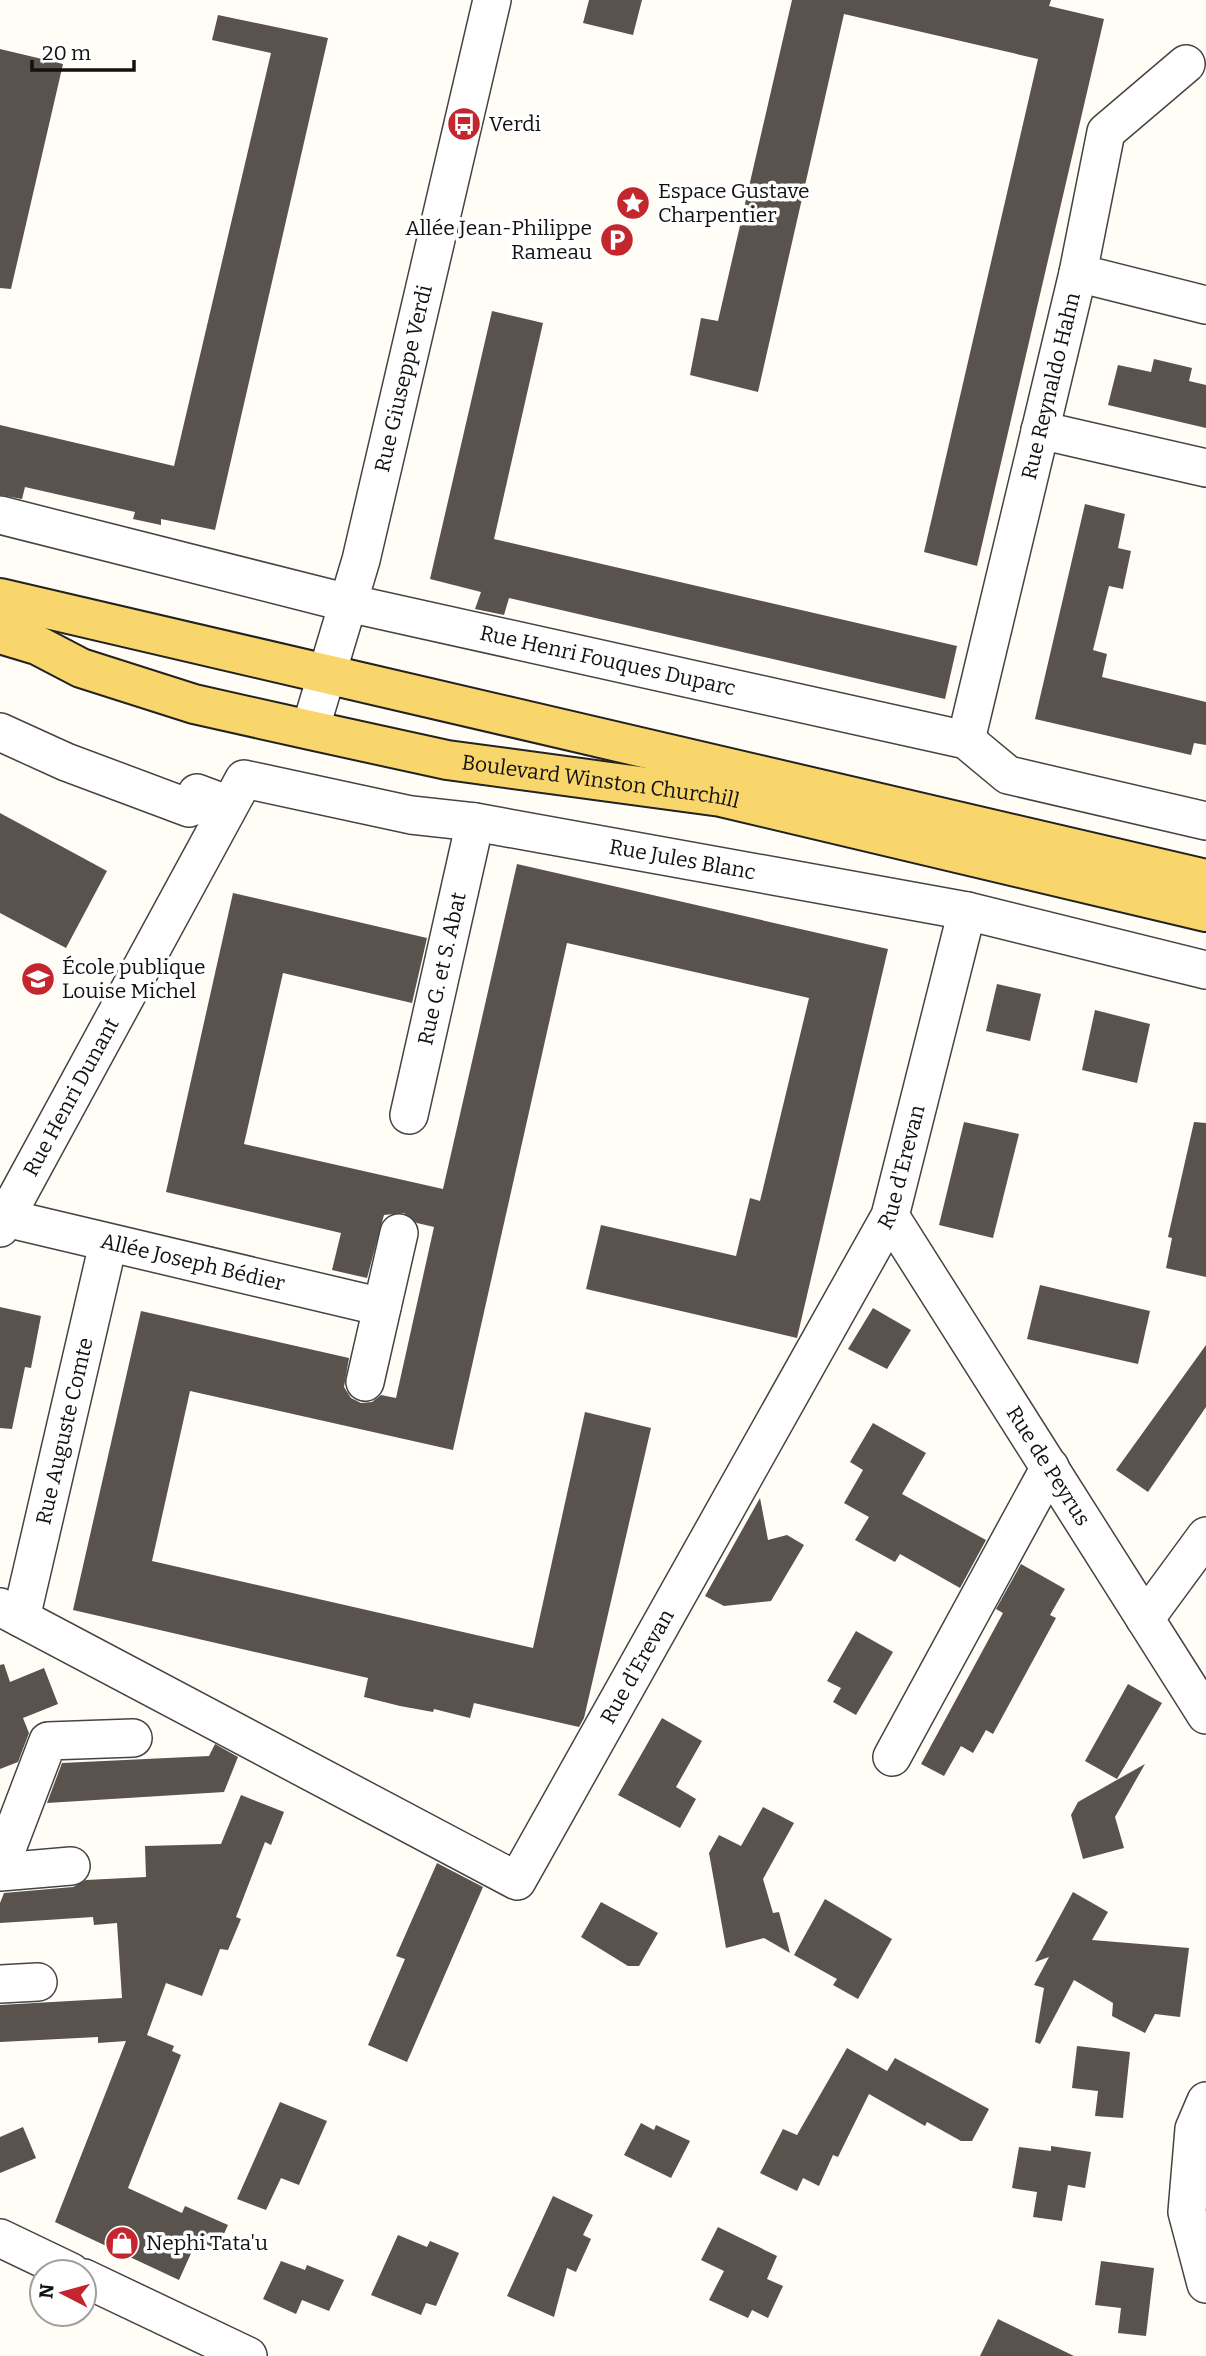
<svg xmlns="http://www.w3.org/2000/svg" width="1206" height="2356" font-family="Bitter,serif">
<rect width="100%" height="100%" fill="#fffdf5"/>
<path fill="#5a524d" d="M 589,0 L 642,0 L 633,35 L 583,23 Z
M 792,0 L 1051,0 L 1049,6 L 1104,19 L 977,566 L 924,552 L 1038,59 L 844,14 L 758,392 L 690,375 L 701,318 L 718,321 Z
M 218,15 L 328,38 L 215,530 L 161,519 L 161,525 L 133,519 L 135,512 L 25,487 L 22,499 L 0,495 L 0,425 L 174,466 L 271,53 L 212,40 Z
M 0,49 L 63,64 L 11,289 L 0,288 Z
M 492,311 L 543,323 L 494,539 L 957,646 L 945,699 L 509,598 L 504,615 L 475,609 L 481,592 L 430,579 Z
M 1154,359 L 1192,368 L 1189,381 L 1206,385 L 1206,428 L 1108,405 L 1118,365 L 1151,372 Z
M 1085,504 L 1125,514 L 1118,548 L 1131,551 L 1123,589 L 1109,586 L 1093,650 L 1107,654 L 1102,677 L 1206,702 L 1206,745 L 1194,743 L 1191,755 L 1035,719 Z
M 0,813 L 107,871 L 66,948 L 0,913 Z
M 517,864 L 888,949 L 797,1338 L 586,1289 L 601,1225 L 736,1256 L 750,1198 L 760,1201 L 809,998 L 567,943 L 453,1450 L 190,1391 L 152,1561 L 533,1648 L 585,1412 L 651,1428 L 584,1718 L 579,1727 L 474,1703 L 470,1718 L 434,1709 L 433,1712 L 400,1706 L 364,1697 L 368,1678 L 73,1610 L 141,1311 L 349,1358 L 344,1387 L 351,1398 L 361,1403 L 372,1402 L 381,1395 L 396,1398 L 434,1227 L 417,1223 L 404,1213 L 384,1215 L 367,1278 L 332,1270 L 341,1233 L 166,1192 L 233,893 L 427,938 L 412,1003 L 283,973 L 244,1144 L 443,1189 Z
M 997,984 L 1041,994 L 1030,1041 L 986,1031 Z
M 1095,1010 L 1150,1024 L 1137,1083 L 1082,1070 Z
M 964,1122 L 1019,1134 L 993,1238 L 939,1225 Z
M 1194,1122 L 1206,1123 L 1206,1277 L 1166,1268 L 1172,1238 L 1168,1237 Z
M 1040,1285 L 1150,1311 L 1138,1364 L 1027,1339 Z
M 0,1307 L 41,1316 L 31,1368 L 25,1367 L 12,1429 L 0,1428 Z
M 873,1308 L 911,1330 L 887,1369 L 848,1349 Z
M 1206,1345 L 1206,1407 L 1148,1492 L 1116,1470 Z
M 873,1423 L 926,1453 L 902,1494 L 986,1540 L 960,1588 L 900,1554 L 895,1562 L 855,1540 L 869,1517 L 844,1503 L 863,1470 L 850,1462 Z
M 760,1498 L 768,1540 L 787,1535 L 804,1545 L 771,1601 L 724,1606 L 705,1596 Z
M 1021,1564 L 1065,1589 L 1050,1615 L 1056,1618 L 993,1734 L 986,1730 L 973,1753 L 961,1746 L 944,1776 L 921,1764 L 1003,1613 L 996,1609 Z
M 856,1631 L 893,1652 L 856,1715 L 833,1702 L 841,1688 L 827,1681 Z
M 4,1664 L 10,1682 L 44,1668 L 58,1704 L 23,1718 L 29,1733 L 18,1762 L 0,1769 L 0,1665 Z
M 1128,1684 L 1162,1703 L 1117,1779 L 1085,1761 Z
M 662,1718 L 702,1741 L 676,1787 L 696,1799 L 680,1828 L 618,1795 Z
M 215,1744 L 238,1757 L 224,1792 L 47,1803 L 62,1763 L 209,1756 Z
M 1145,1764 L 1115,1817 L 1124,1848 L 1083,1859 L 1071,1815 L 1078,1802 Z
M 241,1795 L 284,1812 L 271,1845 L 265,1842 L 236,1917 L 241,1919 L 228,1950 L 220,1949 L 202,1996 L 166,1983 L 147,2035 L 174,2046 L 172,2051 L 181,2055 L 128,2188 L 182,2213 L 185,2206 L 228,2225 L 217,2249 L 197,2240 L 179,2280 L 55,2222 L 126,2041 L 98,2043 L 98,2037 L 0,2042 L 0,2005 L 122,1998 L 117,1923 L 94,1925 L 93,1917 L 0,1923 L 0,1903 L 4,1893 L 73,1887 L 86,1880 L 146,1877 L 145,1846 L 221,1844 Z
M 763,1807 L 794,1823 L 763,1879 L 773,1913 L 779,1912 L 790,1953 L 764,1938 L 726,1948 L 709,1853 L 719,1835 L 741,1846 Z
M 437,1863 L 483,1887 L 407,2062 L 368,2045 L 405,1959 L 396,1956 Z
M 1073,1892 L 1108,1912 L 1092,1940 L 1189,1948 L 1180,2017 L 1155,2014 L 1145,2033 L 1112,2016 L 1113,2003 L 1074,1980 L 1040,2044 L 1035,2042 L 1044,1988 L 1034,1985 L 1049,1957 L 1035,1962 Z
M 825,1899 L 892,1939 L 858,1999 L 833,1985 L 837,1979 L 794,1955 Z
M 601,1902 L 658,1933 L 639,1966 L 628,1966 L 581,1937 Z
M 1077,2046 L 1130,2052 L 1123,2118 L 1095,2116 L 1098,2091 L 1072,2088 Z
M 847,2048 L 887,2071 L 895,2058 L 989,2109 L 972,2141 L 961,2141 L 927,2122 L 925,2126 L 869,2094 L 838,2157 L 833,2155 L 819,2186 L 803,2178 L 797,2191 L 760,2173 L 783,2129 L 797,2135 Z
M 280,2102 L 327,2121 L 299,2185 L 281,2178 L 266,2210 L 237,2199 Z
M 641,2123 L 654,2130 L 656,2125 L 690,2141 L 671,2178 L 624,2155 Z
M 23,2127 L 36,2158 L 0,2173 L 0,2137 Z
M 1051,2146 L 1091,2152 L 1085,2188 L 1068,2185 L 1062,2221 L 1033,2217 L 1037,2192 L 1012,2188 L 1019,2147 L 1051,2151 Z
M 553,2196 L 593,2215 L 583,2235 L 591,2239 L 576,2272 L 567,2268 L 554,2317 L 507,2296 Z
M 718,2227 L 777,2256 L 767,2279 L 783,2286 L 768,2318 L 752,2310 L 748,2318 L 709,2300 L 724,2271 L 701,2260 Z
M 398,2235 L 427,2247 L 430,2241 L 459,2253 L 436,2306 L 426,2303 L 421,2315 L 371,2295 Z
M 281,2261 L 305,2270 L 307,2265 L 344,2280 L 329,2311 L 302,2300 L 296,2314 L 263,2299 Z
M 1101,2261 L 1154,2268 L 1146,2336 L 1118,2333 L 1121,2308 L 1095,2305 Z
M 998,2319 L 1074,2356 L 980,2356 Z"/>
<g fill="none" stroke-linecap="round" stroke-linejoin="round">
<g stroke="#444" stroke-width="40">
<g id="minor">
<path d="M 1078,273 L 1206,305"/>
<path d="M 1040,430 L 1206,468"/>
<path id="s1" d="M 0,515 L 348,603 L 966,740 L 1008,775 L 1206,821"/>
<path id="s2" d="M 310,730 L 361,560 L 492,0"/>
<path d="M 0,732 L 66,762 L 189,808 L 197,793 L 229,805"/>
<path id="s3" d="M 966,740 L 1078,273 L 1106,132 L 1186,64"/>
<path id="s4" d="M 409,1115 L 475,822"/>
<path id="s5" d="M 890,1216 L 1206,1715"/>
<path id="s6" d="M 6,1218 L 382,1307"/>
<path id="s7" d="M 0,1228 L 244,779 L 411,815 L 475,822 L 967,911 L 1206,970"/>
<path d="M 365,1382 L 399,1233"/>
<path id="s8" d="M 0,1607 L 517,1881 L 890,1216 L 967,911"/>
<path id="s9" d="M 21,1618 L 108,1244"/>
<path d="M 1145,1619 L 1206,1536"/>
<path d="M 892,1757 L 1050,1467"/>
<path d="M 0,1867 L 48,1741 L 133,1738"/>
<path d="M 0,1872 L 71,1866"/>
<path d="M 0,1984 L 38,1982"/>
<path d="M 1206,2101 L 1194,2129 L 1187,2212 L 1206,2284"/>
<path d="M 0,2238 L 71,2272"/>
<path d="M 84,2278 L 248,2356"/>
</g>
</g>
<g stroke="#222" stroke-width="42">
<g id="major">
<path d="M 0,598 L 1206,879"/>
<path id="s10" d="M 0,634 L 37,645 L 81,668 L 194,704 L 310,730 L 447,760 L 721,797 L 1206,912"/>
</g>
</g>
<use href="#minor" stroke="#fff" stroke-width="37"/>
<use href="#major" stroke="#f9d66b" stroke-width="38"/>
</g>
<defs>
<g id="bus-disc" transform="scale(1.75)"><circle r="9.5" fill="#c4262e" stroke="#fff"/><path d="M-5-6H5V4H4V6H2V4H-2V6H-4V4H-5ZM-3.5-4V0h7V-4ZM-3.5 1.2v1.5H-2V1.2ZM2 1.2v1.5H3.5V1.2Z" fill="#fff"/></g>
<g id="sight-disc" transform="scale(1.75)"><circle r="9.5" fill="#c4262e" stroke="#fff"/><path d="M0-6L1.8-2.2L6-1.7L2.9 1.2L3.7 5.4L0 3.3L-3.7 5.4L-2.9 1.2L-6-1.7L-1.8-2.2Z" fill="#fff"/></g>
<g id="parking-disc" transform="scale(1.75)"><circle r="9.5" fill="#c4262e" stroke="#fff"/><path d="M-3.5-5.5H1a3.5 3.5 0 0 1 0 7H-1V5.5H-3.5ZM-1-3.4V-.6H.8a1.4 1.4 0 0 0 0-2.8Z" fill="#fff"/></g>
<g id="school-disc" transform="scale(1.75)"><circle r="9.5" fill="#c4262e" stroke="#fff"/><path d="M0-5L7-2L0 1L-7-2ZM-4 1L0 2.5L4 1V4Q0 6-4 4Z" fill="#fff"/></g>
<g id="shop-disc" transform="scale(1.75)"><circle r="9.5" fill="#c4262e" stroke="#fff"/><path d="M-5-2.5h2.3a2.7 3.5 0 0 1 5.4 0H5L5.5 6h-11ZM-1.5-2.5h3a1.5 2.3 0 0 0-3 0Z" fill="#fff"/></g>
</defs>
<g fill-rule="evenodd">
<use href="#bus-disc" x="464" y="124"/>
<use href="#sight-disc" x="633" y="203"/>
<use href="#parking-disc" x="617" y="240"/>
<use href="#school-disc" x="38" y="979"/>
<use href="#shop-disc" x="122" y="2243"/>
</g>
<g text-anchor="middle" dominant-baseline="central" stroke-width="7" stroke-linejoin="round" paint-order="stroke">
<g font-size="21" fill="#111" stroke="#fff" text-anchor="start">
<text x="489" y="124">Verdi</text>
<text x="658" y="191">Espace Gustave<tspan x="658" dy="24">Charpentier</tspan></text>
<text x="592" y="228" text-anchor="end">Allée Jean-Philippe<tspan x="592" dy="24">Rameau</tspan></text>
<text x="62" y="967">École publique<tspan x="62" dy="24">Louise Michel</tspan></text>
<text x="146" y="2243">Nephi Tata'u</text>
</g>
<g font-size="21" fill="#111" stroke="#fff">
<text stroke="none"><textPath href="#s2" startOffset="364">Rue Giuseppe Verdi</textPath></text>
<text stroke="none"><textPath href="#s3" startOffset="364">Rue Reynaldo Hahn</textPath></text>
<text stroke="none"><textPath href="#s1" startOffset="625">Rue Henri Fouques Duparc</textPath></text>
<text stroke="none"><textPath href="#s10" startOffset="621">Boulevard Winston Churchill</textPath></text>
<text stroke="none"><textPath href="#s7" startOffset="957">Rue Jules Blanc</textPath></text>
<text stroke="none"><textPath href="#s4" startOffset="150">Rue G. et S. Abat</textPath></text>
<text stroke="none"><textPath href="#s7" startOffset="149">Rue Henri Dunant</textPath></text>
<text stroke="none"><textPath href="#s8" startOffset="1398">Rue d'Erevan</textPath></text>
<text stroke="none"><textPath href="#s6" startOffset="192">Allée Joseph Bédier</textPath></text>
<text stroke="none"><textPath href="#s9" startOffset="192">Rue Auguste Comte</textPath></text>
<text stroke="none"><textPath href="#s5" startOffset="296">Rue de Peyrus</textPath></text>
<text stroke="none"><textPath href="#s8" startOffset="831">Rue d'Erevan</textPath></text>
</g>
</g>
<g transform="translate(63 2293) rotate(276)"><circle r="33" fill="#ffffff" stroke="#a0a0a0" stroke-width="2"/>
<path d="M0-5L12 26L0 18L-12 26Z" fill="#c4262e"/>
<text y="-10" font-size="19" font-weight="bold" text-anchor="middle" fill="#111111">N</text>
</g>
<path d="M32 60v10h102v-10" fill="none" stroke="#111111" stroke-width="3.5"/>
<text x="42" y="60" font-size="21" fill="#111111" stroke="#ffffff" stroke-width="5" paint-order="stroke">20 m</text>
</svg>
